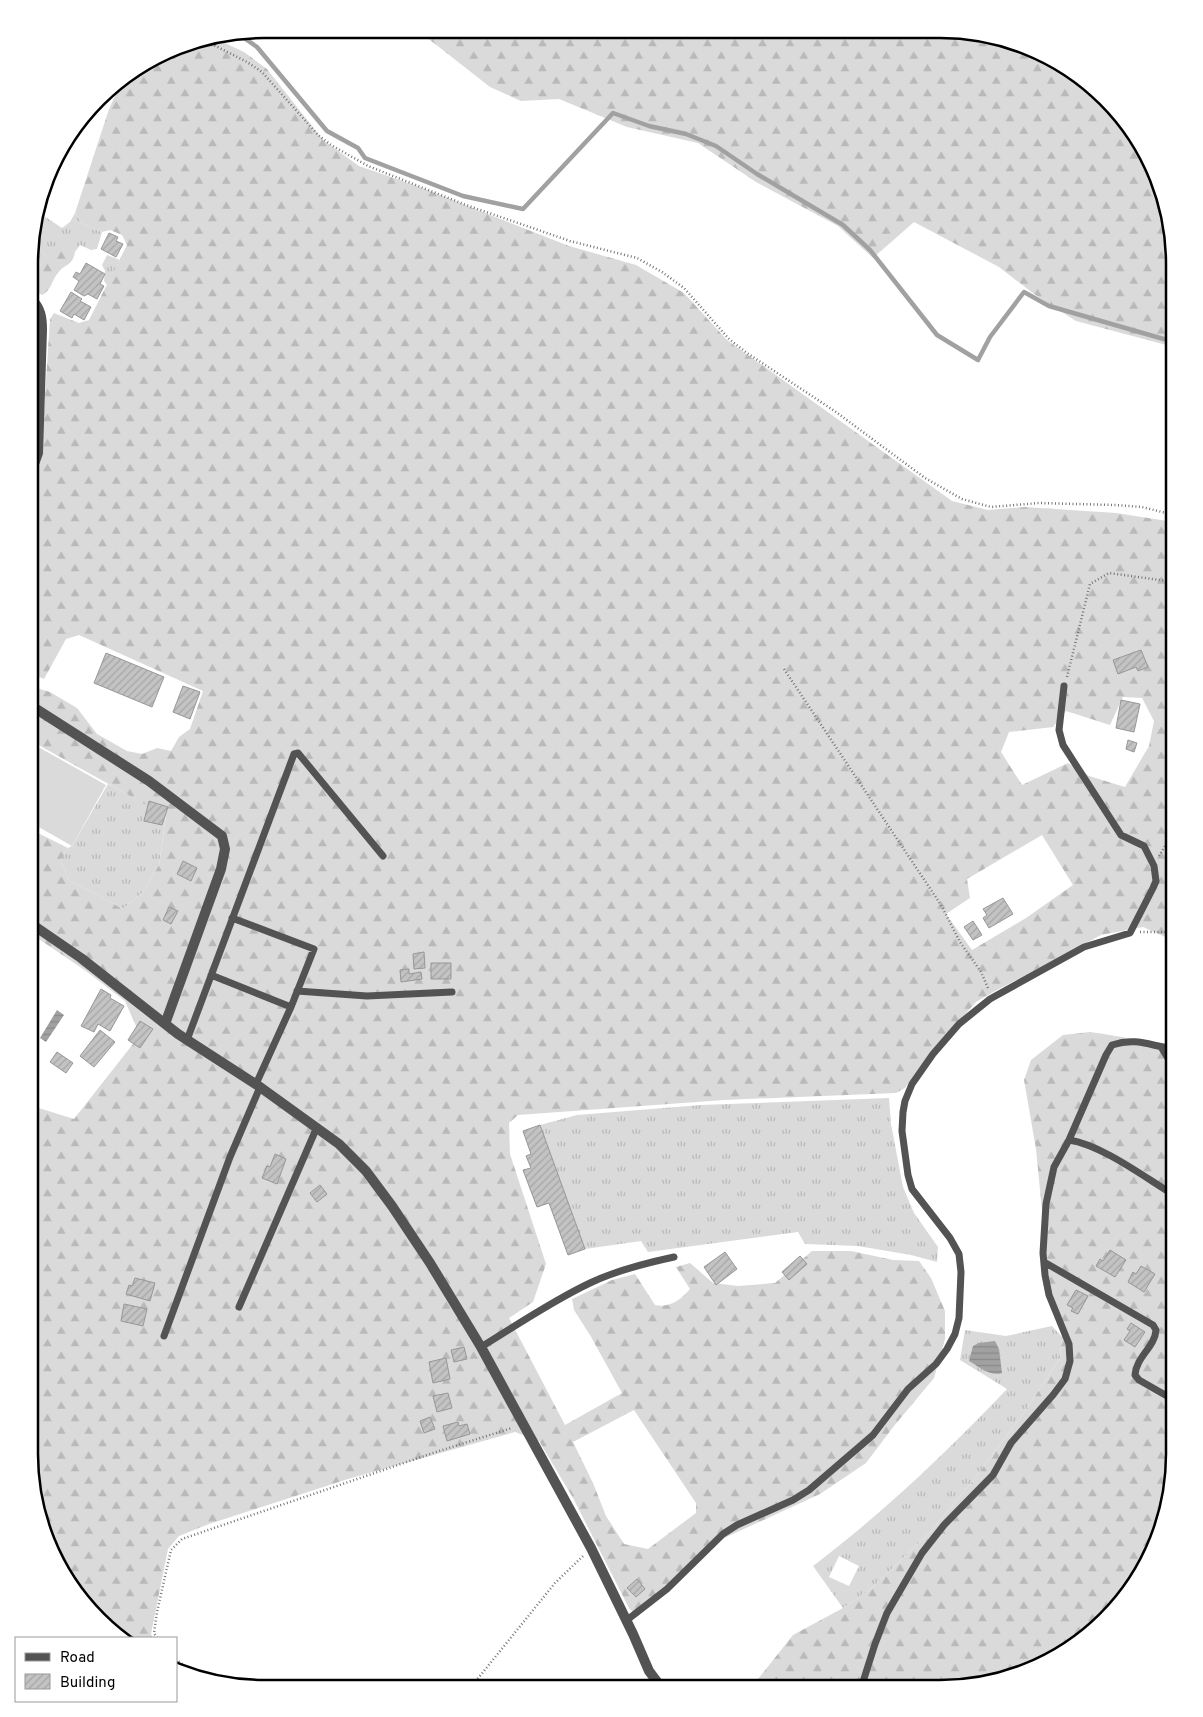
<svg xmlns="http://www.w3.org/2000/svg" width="1203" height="1717" font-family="Overpass,sans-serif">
<defs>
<pattern id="grass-tufts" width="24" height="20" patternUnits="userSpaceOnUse" patternTransform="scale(1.25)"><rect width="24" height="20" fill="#dadada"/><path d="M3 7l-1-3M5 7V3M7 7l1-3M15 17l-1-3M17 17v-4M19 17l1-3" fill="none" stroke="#b9b9b9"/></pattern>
<pattern id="forest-firs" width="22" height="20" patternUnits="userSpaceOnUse" patternTransform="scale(1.25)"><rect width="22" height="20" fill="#dadada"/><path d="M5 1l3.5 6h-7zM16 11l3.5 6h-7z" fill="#b9b9b9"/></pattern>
<pattern id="water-rules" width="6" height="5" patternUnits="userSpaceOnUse" patternTransform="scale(1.25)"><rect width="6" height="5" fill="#a1a1a1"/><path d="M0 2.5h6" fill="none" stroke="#898989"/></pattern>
<pattern id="building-hatch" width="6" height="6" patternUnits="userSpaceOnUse" patternTransform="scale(1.25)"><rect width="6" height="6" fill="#c3c3c3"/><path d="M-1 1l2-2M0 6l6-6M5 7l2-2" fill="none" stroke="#a6a6a6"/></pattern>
</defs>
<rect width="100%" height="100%" fill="#fff"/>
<path fill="url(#grass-tufts)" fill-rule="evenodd" d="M 38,212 L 62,228 L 70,222 L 75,213 L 83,224 L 102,232 L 97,249 L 91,250 L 80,245 L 75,252 L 72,250 L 43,261 L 31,280 L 31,232 Z
M 107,255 L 120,260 L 107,285 L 104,281 L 105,271 L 102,265 Z
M 108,784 L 166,815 L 159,865 L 142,893 L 123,909 L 69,880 L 61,861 L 68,848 L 72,846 Z
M 889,1098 L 891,1124 L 903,1187 L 914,1213 L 938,1247 L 937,1262 L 911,1255 L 858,1246 L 805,1244 L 798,1232 L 648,1252 L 641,1241 L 585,1249 L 540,1125 L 577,1115 L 701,1105 Z
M 1052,1326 L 1062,1337 L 1060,1358 L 1026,1410 L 972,1482 L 931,1531 L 871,1589 L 843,1608 L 813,1566 C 883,1513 947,1452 1007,1389 L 960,1360 L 965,1330 L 1006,1336 ZM 839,1556 L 859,1566 L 849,1586 L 829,1577 Z"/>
<path fill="url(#forest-firs)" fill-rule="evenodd" d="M 416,29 L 971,31 L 1029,46 L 1082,77 L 1150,160 L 1174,263 L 1174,347 L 1076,321 L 1034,294 L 999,267 L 914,222 L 873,258 L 838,226 L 756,182 L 698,143 L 627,127 L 559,99 L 521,101 L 490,87 Z
M 212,37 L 244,52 L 267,69 L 323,140 L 359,166 L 417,186 L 569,246 L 636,265 L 684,293 L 727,340 L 952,501 L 988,510 L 1025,507 L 1116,513 L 1174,522 L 1174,941 L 1143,927 L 1101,935 L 997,990 L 976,1002 L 924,1061 L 905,1088 L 896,1093 L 724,1100 L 518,1115 L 509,1123 L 510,1154 L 546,1264 L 533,1302 L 509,1318 L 565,1425 L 622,1393 L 590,1335 L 574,1310 L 572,1299 L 612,1280 L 635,1274 L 655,1305 C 671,1308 680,1300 690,1289 L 676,1267 L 690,1263 L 713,1283 L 738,1286 L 775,1283 L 812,1251 L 851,1251 L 893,1260 L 919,1261 L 931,1278 L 945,1311 L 945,1339 L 934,1378 L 894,1426 L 866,1463 L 820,1494 L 722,1539 L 637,1617 L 629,1608 L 573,1498 L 539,1441 L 515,1432 L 348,1479 L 209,1524 L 179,1536 L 168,1549 L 151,1634 L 153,1638 L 119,1638 L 53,1557 L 29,1454 L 29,1105 L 74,1119 L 140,1035 L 125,1001 L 86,971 L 30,933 L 30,829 L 68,848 L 61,861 L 69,880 L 123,909 L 142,893 L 159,865 L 166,816 L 33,742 L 30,746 L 30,686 L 50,692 L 77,708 L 97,734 L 127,751 L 142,754 L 157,748 L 171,751 L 179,737 L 190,729 L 203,691 L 79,635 L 66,639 L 44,679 L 30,673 L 30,654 L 36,641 L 30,635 L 30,460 L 42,442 L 50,319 L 54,313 L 79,323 L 89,320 L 127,245 L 122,235 L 110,230 L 102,232 L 83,224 L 75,213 L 109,109 L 123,79 L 188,41 ZM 1123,697 L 1142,698 L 1154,721 L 1149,746 L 1125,787 L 1089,776 L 1068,763 L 1022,785 L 1001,752 L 1009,732 L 1053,727 L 1066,711 L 1110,725 ZM 1042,835 L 1073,885 L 1026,918 L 972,950 L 946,914 L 970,898 L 967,879 ZM 634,1410 L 696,1503 L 696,1513 L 648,1549 L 624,1544 L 606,1516 L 593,1483 L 573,1442 Z
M 50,249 L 65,252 L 72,250 L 75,252 C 73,266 64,264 58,273 C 51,281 52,290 42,295 L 31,288 C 31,273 43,268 44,254 Z
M 1090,1032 C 1118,1036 1146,1042 1174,1044 L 1174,1470 L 1162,1530 L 1139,1560 L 1106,1617 L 1094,1630 L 1043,1664 L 940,1688 L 748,1688 L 758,1679 L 793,1635 L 843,1608 L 871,1589 L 931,1531 L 972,1482 L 1026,1410 L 1060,1358 L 1063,1322 L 1050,1293 L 1036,1149 L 1024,1080 L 1031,1060 L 1063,1035 Z"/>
<path fill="#dadada" d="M 33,744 L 106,785 L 72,846 L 30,822 L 30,750 Z"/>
<path fill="url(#water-rules)" d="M 57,1010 L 64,1015 L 46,1042 L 40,1038 Z
M 995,1341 L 999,1349 L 1002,1373 C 990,1377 978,1366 969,1361 L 973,1346 L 979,1343 Z"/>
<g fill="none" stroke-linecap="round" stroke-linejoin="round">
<path stroke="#a1a1a1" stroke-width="4.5" d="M 237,33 L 257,47 L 327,131 L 358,148 L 365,158 L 463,196 L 523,209 L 613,113 L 649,126 L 686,134 L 716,146 L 757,174 L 843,225 L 870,250 L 937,335 L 978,360 L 990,337 L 1024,292 L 1049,306 L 1174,342"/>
</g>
<path fill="url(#building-hatch)" stroke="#979797" d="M 109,233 L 118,237 L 116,241 L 123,244 L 116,257 L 101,249 Z
M 86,263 L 105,274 L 100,284 L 104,286 L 97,299 L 88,294 L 84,296 L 74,290 L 79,281 L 73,277 L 76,272 L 80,274 Z
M 71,292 L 82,299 L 80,301 L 91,307 L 84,320 L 74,314 L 72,318 L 60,311 Z
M 1141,650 L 1148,667 L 1138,671 L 1136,667 L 1118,674 L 1113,660 Z
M 106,653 L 164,677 L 152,707 L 94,683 Z
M 183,686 L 200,692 L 190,719 L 173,712 Z
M 1121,700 L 1140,704 L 1134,732 L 1116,728 Z
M 1128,740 L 1137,743 L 1134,752 L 1126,749 Z
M 149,801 L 168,807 L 162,825 L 144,821 Z
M 183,861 L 197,868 L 191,881 L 177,874 Z
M 1003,898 L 1013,914 L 989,928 L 983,918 L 987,915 L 983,909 Z
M 169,907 L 178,911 L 171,924 L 163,920 Z
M 973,921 L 982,935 L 973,940 L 964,927 Z
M 424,952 L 425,968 L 414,969 L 413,954 Z
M 431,963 L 451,963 L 451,979 L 431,979 Z
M 409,969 L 409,974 L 421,972 L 422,979 L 401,982 L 400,970 Z
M 101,989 L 111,995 L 110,998 L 124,1006 L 110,1031 L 98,1024 L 94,1032 L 81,1026 Z
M 140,1021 L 153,1029 L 140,1048 L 128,1040 Z
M 100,1030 L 115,1042 L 94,1067 L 80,1056 Z
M 57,1052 L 73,1063 L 66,1073 L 50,1062 Z
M 540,1125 L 585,1249 L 568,1255 L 549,1203 L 537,1207 L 523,1170 L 531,1168 L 526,1156 L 531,1154 L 523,1131 Z
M 275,1154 L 286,1159 L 277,1184 L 262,1178 L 267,1166 L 270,1167 Z
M 320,1185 L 327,1194 L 317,1202 L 310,1193 Z
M 1110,1250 L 1126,1260 L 1115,1277 L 1096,1266 L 1100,1259 L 1103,1261 Z
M 725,1252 L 737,1269 L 716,1285 L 704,1267 Z
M 800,1256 L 807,1264 L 789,1280 L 782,1272 Z
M 1141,1266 L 1155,1274 L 1144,1292 L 1128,1282 L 1133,1272 L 1136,1274 Z
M 135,1278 L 155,1283 L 150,1301 L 126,1294 L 129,1285 L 132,1286 Z
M 1076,1290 L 1088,1296 L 1078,1314 L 1071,1311 L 1073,1308 L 1067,1305 Z
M 124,1304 L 147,1309 L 143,1326 L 121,1321 Z
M 1131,1323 L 1145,1332 L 1135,1347 L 1124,1340 L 1130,1331 L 1127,1329 Z
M 464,1347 L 467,1359 L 454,1362 L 451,1350 Z
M 446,1358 L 450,1379 L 433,1383 L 429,1362 Z
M 448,1393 L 452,1408 L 437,1412 L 433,1396 Z
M 430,1417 L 435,1429 L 424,1433 L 420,1421 Z
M 458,1422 L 459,1426 L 467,1424 L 470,1434 L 447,1441 L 443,1426 Z
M 637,1579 L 645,1589 L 636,1597 L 627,1588 Z"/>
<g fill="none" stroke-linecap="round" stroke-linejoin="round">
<path stroke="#757575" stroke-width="2.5" stroke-dasharray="1 2.5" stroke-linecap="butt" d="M 202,39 L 247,62 L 262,72 L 318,135 L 331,145 L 368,166 L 466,205 L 570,241 L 637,258 L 662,272 L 684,288 L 729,339 L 747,353 L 836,412 L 925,478 L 962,499 L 991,507 L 1039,503 L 1114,505 L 1142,507 L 1174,515
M 784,669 L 941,905 L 960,942 L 981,972 L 988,988
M 1067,677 L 1090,584 L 1109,573 L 1174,582
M 1159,856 L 1174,831
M 1140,932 L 1174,932
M 157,1638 L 154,1633 L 157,1612 L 171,1550 L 182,1539 L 436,1452 L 512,1428
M 176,1659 L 187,1668 L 209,1680
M 471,1687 L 555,1583 L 583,1556"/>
<path stroke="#535353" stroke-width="7" d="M 232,918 L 314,949 L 291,1007 L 256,1084
M 211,975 L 291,1007
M 297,991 L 367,996 L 452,992
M 187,1040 L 294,754 L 298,753 L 383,856
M 1161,1047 L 1171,1063 L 1174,1079
M 1174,1111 L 1174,1110
M 1069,1140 C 1102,1145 1144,1177 1174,1195
M 1044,1262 L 1153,1325 L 1156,1330 C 1155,1347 1136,1357 1135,1375 L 1139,1380 L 1174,1400
M 239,1307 L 317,1127
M 164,1336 L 230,1157 L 260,1087
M 481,1347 C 517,1325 552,1301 590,1283 C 617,1270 646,1263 674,1257
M 627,1620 L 667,1589 L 723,1534 L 737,1525 L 793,1500 L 809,1490 L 873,1435 L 908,1389 L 936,1364 L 947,1349 L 955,1334 L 959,1318 L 961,1272 L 959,1254 L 950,1238 L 912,1189 L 908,1175 L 902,1131 L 903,1112 L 905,1101 L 912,1084 L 933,1054 L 959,1024 L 990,999 L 1084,947 L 1130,933 L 1153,888 L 1156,881 L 1154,866 L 1144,846 L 1121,835 L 1063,745 L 1059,730 L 1064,686
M 861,1688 L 875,1644 L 887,1613 L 922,1553 L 944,1525 L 993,1475 L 1011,1443 L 1053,1395 L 1065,1379 L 1070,1361 L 1069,1344 L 1049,1295 L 1045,1275 L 1043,1253 L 1046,1204 L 1054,1167 L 1069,1140 L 1106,1055 L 1112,1045 C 1137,1037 1150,1046 1174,1049"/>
<path stroke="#535353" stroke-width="10" d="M 30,475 L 38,453 L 42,330 C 42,318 41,308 31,299
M 30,705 L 149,781 L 222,836 L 225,849 L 221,869 L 165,1024
M 30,923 L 81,958 L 178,1034 L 260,1087 L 339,1144 L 366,1171 L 392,1206 L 430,1263 L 481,1347 L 591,1548 L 633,1634 L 649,1671 L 661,1687
M 765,1688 C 783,1683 801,1683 819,1688"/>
</g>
<path d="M0 0H1203V1717H0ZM264 38H940A226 226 0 0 1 1166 264V1454A226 226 0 0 1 940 1680H264A226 226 0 0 1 38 1454V264A226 226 0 0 1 264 38Z" fill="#fff" fill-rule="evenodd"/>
<path fill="none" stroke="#000" stroke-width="2.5" d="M264 38H940A226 226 0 0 1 1166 264V1454A226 226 0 0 1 940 1680H264A226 226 0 0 1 38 1454V264A226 226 0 0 1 264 38Z"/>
<rect x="15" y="1637" width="162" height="65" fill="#ffffff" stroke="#999999"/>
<rect x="25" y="1653" width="25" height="8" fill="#535353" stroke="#999999"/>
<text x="60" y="1662" font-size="15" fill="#000000">Road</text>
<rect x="25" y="1674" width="25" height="15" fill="url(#building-hatch)" stroke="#999999"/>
<text x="60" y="1687" font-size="15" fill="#000000">Building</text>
</svg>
